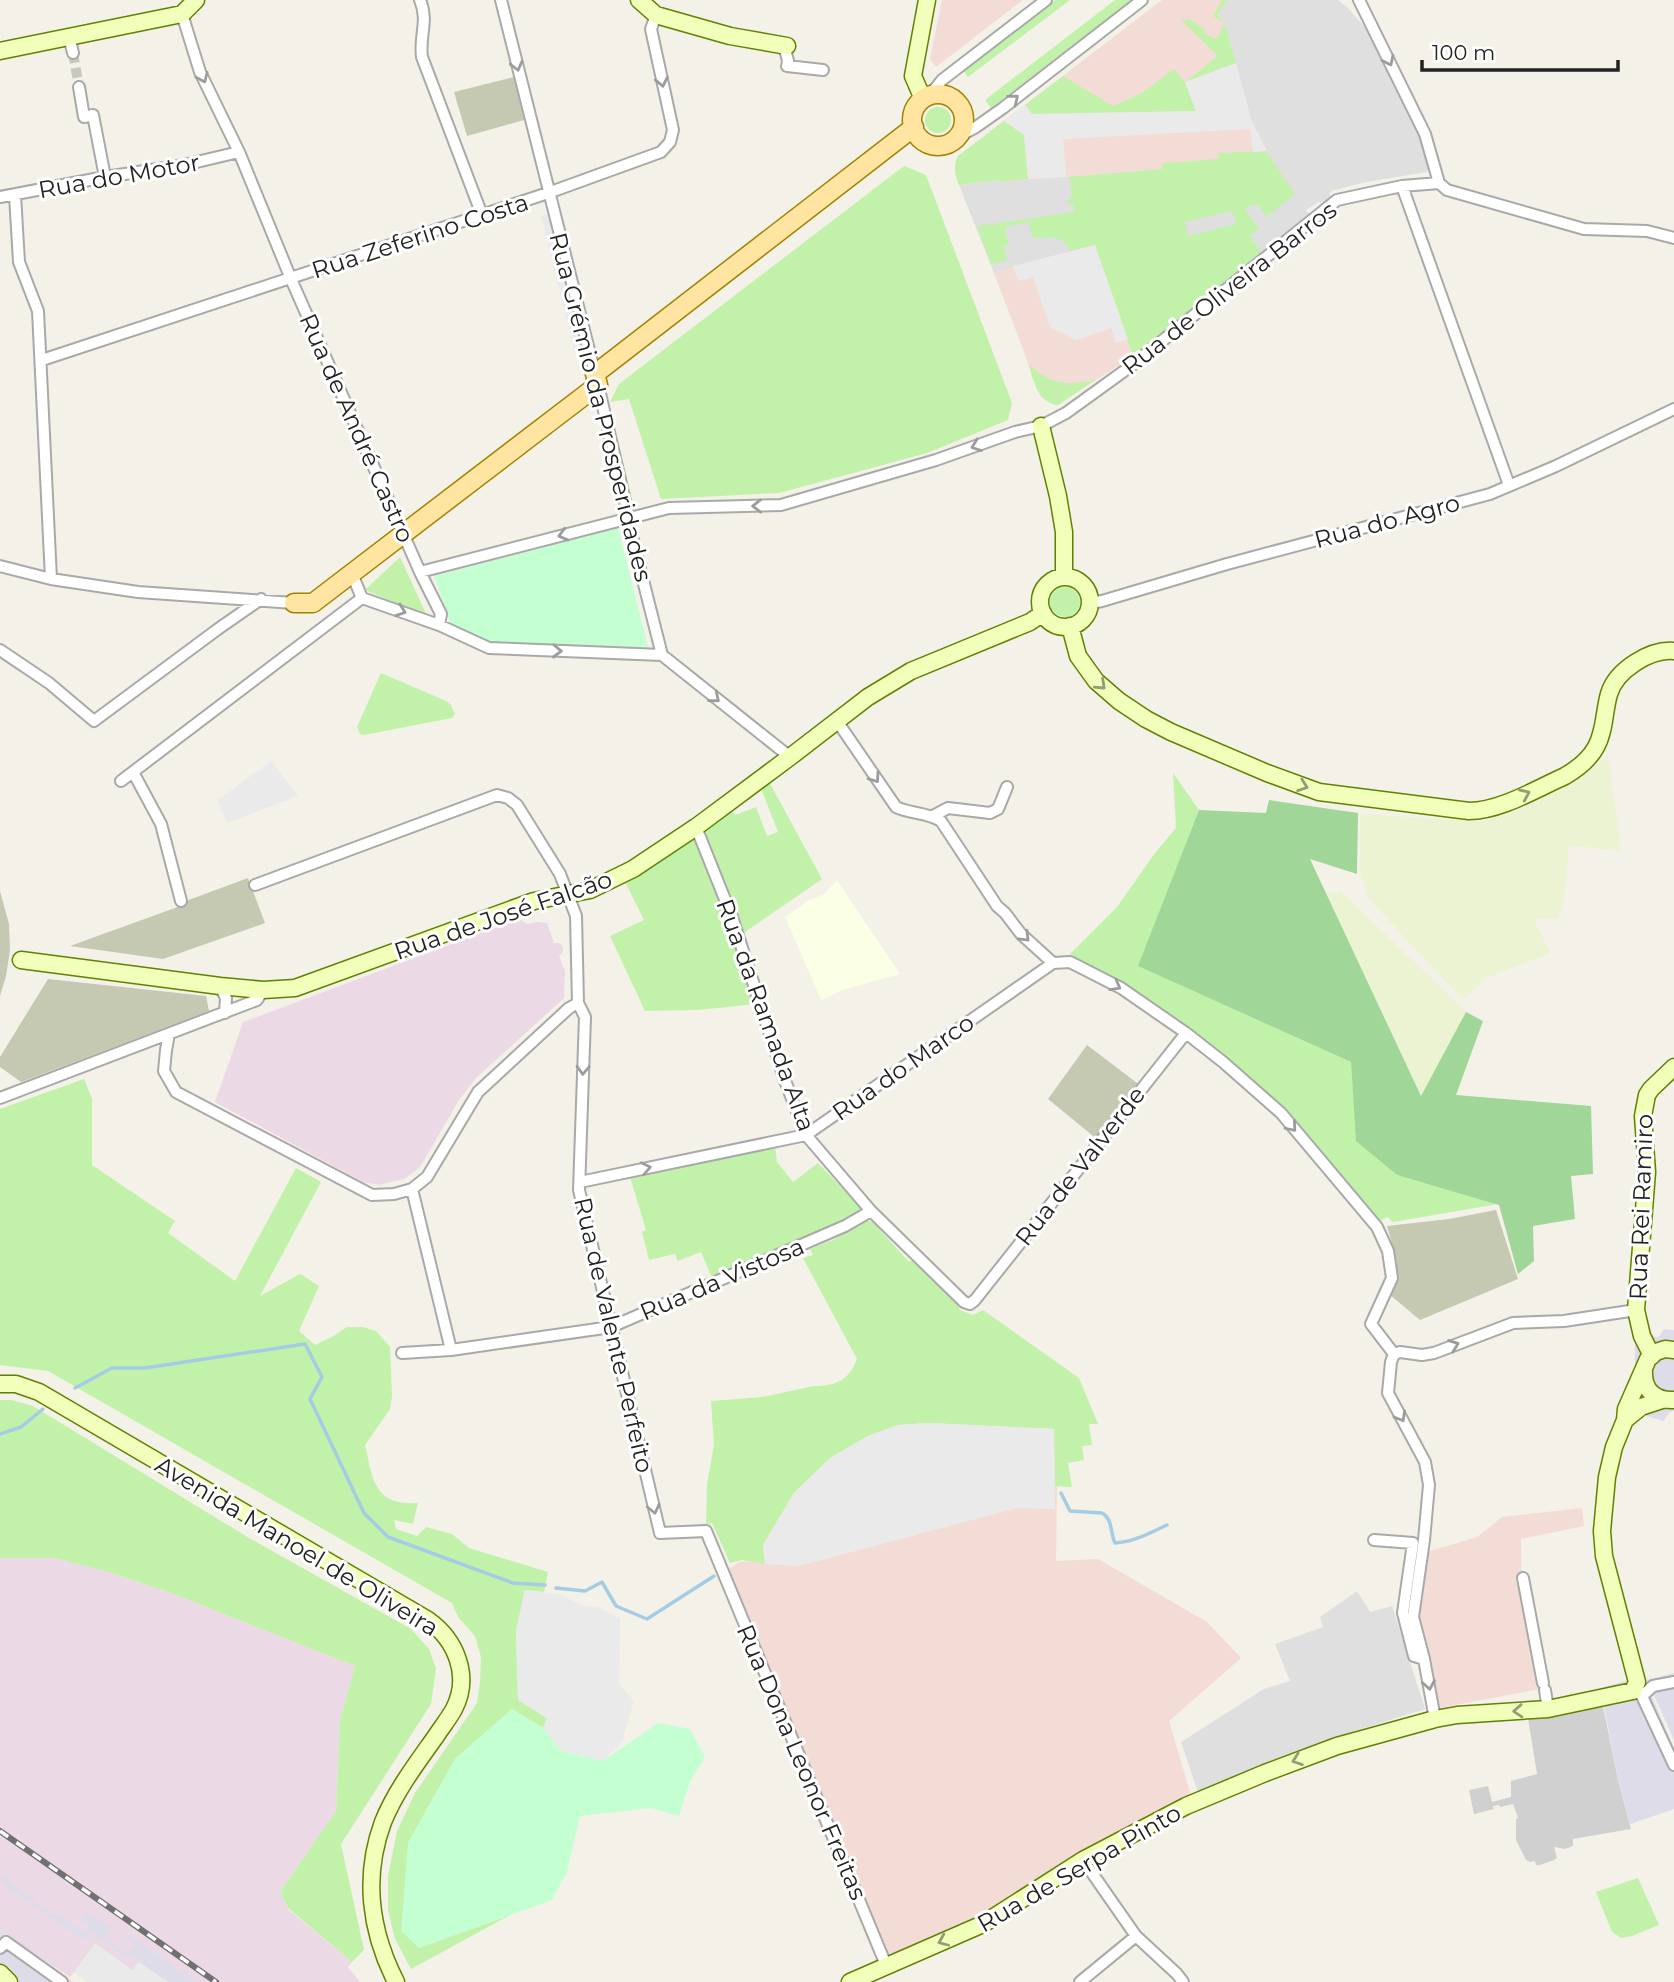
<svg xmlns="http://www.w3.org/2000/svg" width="1674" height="1982" font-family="Montserrat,sans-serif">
<rect width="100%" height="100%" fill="#f3f1e8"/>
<path fill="#e0dfdf" d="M 1227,0 L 1338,0 L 1348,8 L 1369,32 L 1424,135 L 1430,164 L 1427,172 L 1366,182 L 1331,191 L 1329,200 L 1317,203 L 1306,210 L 1310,215 L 1133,356 L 1095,245 L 994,273 L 959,185 L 1000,180 L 1046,178 L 1163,169 L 1218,153 L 1266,150 L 1251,119 L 1225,24 L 1218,14 Z
M 1357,1591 L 1370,1612 L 1392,1606 L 1425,1709 L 1345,1734 L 1199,1795 L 1181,1742 L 1264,1689 L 1290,1681 L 1275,1644 L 1323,1627 L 1320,1617 Z"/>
<path fill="#f4dcd6" d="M 942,0 L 1023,0 L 936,67 L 930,59 Z
M 1162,0 L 1227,0 L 1218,15 L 1225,24 L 1251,119 L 1266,151 L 1219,153 L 1220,159 L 1163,163 L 1163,169 L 1001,182 L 999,180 L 959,185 L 955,173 L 955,164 L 958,156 Z
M 1095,245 L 1133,356 L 1062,402 L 1041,397 L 994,273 Z
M 1058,1427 L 1056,1561 L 1098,1559 L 1207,1622 L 1241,1658 L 1169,1721 L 1192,1799 L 971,1927 L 897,1956 L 886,1952 L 727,1570 L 739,1562 L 753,1561 Z
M 1582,1508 L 1584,1526 L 1521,1539 L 1522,1600 L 1540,1689 L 1439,1708 L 1418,1613 L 1427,1552 L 1477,1537 L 1502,1517 Z"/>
<path fill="#ecd9e6" d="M 519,919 L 527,924 L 537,922 L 547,923 L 554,943 L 560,943 L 563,947 L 563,952 L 559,956 L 565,971 L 564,998 L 476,1078 L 459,1100 L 423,1162 L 418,1169 L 404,1179 L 379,1185 L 363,1182 L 215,1102 L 243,1022 Z
M 0,1558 L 56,1558 L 112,1573 L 171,1593 L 355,1666 L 340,1720 L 336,1811 L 280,1892 L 288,1909 L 352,1962 L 348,1967 L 360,1982 L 88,1982 L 74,1972 L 70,1977 L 0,1931 Z"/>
<path fill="#fbffe5" d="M 837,880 L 900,974 L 846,989 L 821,1000 L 785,917 L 806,902 L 824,894 Z"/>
<path fill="#d0d0d0" d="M 1603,1706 L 1618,1780 L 1631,1829 L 1573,1839 L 1573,1846 L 1565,1849 L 1554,1847 L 1557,1858 L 1554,1860 L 1540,1865 L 1536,1865 L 1535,1861 L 1530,1862 L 1526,1860 L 1516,1840 L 1516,1819 L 1518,1818 L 1513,1804 L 1500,1807 L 1499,1805 L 1493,1806 L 1494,1809 L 1474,1814 L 1469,1790 L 1488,1786 L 1492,1802 L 1511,1797 L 1511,1781 L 1537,1774 L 1528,1718 Z"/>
<path fill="#c5c9b2" d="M 514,77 L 524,120 L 467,136 L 454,92 Z
M 248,878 L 265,923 L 163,959 L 70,946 L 186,904 L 186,901 Z
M 0,891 L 9,924 L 10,950 L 6,976 L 0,996 Z
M 48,979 L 206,996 L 209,1011 L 21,1082 L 0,1067 L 0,1057 Z
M 1087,1045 L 1141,1086 L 1098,1140 L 1048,1099 Z
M 1496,1210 L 1518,1279 L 1420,1320 L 1389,1294 L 1397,1262 L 1387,1226 L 1449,1219 Z"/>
<path fill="#ebf3d2" d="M 1608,756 L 1621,851 L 1569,845 L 1564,901 L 1558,919 L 1533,918 L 1550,953 L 1487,978 L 1463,1000 L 1369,899 L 1360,874 L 1360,814 L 1483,822 L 1566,786 Z
M 1340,890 L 1466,1012 L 1421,1097 L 1327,895 Z"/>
<path fill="#c2f1aa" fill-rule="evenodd" d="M 1055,0 L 1070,0 L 968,77 L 963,70 Z
M 1115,0 L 1131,0 L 991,108 L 985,100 Z
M 1222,0 L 1227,0 L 1218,15 L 1225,24 L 1236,63 L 1185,82 L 1196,111 L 1032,114 L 1025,105 L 1063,76 L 1113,106 L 1142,93 L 1174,69 L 1185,82 L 1218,56 L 1181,20 L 1187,20 L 1188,18 L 1205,30 L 1204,33 L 1216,39 L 1225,24 L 1213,16 Z
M925 120a13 13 0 1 1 26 0a13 13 0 1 1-26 0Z
M 1004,121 L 1024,135 L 1028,179 L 1001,182 L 999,180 L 959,185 C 955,174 953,167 958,156 Z
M 1266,151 L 1295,194 L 1266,217 L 1258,204 L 1244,208 L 1259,229 L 1250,236 L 1261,252 L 1133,356 L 1095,245 L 1070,251 C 1063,233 1049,239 1033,238 L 1029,222 L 1005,227 L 1009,244 L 1004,246 L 1007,260 L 991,264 L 977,226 L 1074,212 L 1074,205 L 1067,204 L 1072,195 L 1069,177 L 1163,169 L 1162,163 L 1219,159 L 1218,153 ZM 1232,211 L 1236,224 L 1188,236 L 1185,222 Z
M 904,166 L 926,175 L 1012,403 L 1008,420 L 927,453 L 779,493 L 661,499 L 629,399 L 610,402 L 619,384 Z
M 1028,364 C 1051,384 1064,386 1095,380 L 1058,405 C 1037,403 1034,380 1028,364 Z
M 400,557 L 427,616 L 365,590 Z
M1050 602a15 15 0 1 1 30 0a15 15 0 1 1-30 0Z
M 381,673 L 446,701 L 451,705 L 455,714 L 452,718 L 364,735 L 360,734 L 357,727 Z
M 1173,773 L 1199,810 L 1139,966 L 1351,1062 L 1357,1141 L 1397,1175 L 1498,1204 L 1393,1222 L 1387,1217 L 1380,1221 L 1348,1186 L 1286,1108 L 1203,1039 L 1137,994 L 1070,954 L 1117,907 L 1155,853 L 1176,828 Z
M 768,780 L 822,879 L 742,934 L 702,828 L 730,808 L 735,815 L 756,807 L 767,836 L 778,832 L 760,786 Z
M 690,836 L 693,836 L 717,891 L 756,1004 L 698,1010 L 645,1011 L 610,936 L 644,920 L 625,882 Z
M 84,1079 L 92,1099 L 92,1165 L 175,1221 L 168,1233 L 235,1281 L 296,1168 L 321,1182 L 260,1296 L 300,1274 L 319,1286 L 299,1331 L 315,1345 L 332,1337 L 347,1327 L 363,1327 L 376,1331 L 390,1347 L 392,1396 L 390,1409 L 365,1445 C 373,1480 374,1506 418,1503 L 413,1524 L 394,1520 L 396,1529 L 417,1536 L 426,1527 L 452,1534 L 469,1548 L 548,1572 L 544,1592 L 525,1590 L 516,1631 L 518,1700 L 547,1718 L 543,1728 L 512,1709 L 455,1759 L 408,1843 L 419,1948 L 510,1915 L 411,1969 L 395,1939 L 388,1910 L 388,1876 L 397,1831 L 415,1793 L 477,1703 L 480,1682 L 481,1657 L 475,1636 L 458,1617 L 452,1603 L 48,1371 L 0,1365 L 0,1109 Z
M 775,1147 L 777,1162 L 793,1182 L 818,1163 L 863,1210 L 845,1223 L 712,1278 L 701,1252 L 678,1261 L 675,1254 L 649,1260 L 642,1232 L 646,1230 L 630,1177 Z
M 867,1221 L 875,1222 L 880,1226 L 880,1230 L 908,1261 L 915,1261 L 957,1302 L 960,1310 L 973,1315 L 983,1310 L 1079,1378 L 1098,1424 L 1089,1424 L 1092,1445 L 1082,1446 L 1084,1460 L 1068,1463 L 1072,1487 L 1055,1486 L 1054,1429 L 928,1423 L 898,1425 L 868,1436 L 830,1458 L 794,1493 L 763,1545 L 765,1564 L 742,1560 L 730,1563 L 712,1523 L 706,1524 L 707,1484 L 714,1445 L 711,1401 L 763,1397 L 814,1386 C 837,1386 849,1380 857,1359 L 803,1258 L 813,1255 L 810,1249 L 833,1240 Z
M 0,1400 L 11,1400 L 33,1406 L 249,1538 L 411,1629 L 429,1649 L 436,1669 L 431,1704 L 341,1844 L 364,1950 L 352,1962 L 288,1908 L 280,1892 L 336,1811 L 340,1720 L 355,1666 L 171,1593 L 112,1573 L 56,1558 L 0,1558 Z
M 1638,1878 L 1659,1925 L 1632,1936 L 1621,1938 L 1612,1932 L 1596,1892 Z"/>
<path fill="#a1d699" d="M 1269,800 L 1358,813 L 1357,874 L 1310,859 L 1421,1096 L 1466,1012 L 1483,1021 L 1456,1095 L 1591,1106 L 1593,1174 L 1571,1176 L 1575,1219 L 1533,1226 L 1534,1261 L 1518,1274 L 1499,1205 L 1397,1175 L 1356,1141 L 1351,1062 L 1138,966 L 1199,810 L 1266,813 Z"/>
<path fill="#c3ffd1" d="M 618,528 L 648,647 L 489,643 L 451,624 L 434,576 Z
M 512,1709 L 543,1728 L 562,1751 L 603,1761 L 658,1723 L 690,1729 L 705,1757 L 690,1781 L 679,1816 L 651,1808 L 580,1816 L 567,1872 L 552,1900 L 419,1948 L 401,1931 L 408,1843 L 455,1759 Z"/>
<path fill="#eaeaea" d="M 1236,63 L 1251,119 L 1266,151 L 1253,152 L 1250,129 L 1063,139 L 1066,177 L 1028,179 L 1024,135 L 1004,121 L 1025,105 L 1032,114 L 1196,111 L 1185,82 Z
M 550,214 L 585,350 L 575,353 L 541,216 Z
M 1095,245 L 1128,339 L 1116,343 L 1111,328 L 1076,340 L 1050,327 L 1033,277 L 1019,281 L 1013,266 Z
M 271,761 L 298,796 L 227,823 L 218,800 Z
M 928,1423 L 1054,1429 L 1055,1509 L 1017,1508 L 799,1566 L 765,1564 L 763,1545 L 794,1493 L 830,1458 L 868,1436 L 898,1425 Z
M 525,1590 L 559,1594 L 584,1606 L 600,1608 L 620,1619 L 619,1684 L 634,1701 L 622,1742 L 603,1761 L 562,1751 L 543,1728 L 547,1718 L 518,1700 L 516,1631 Z
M 95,1943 L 132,1970 L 139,1962 L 168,1982 L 88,1982 L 74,1972 Z"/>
<path fill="#dedce9" d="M 1664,1329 L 1674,1330 L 1674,1411 L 1670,1412 L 1663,1421 L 1621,1408 L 1635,1370 L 1635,1340 L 1652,1335 L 1658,1338 Z
M 1674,1673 L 1674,1740 L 1647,1680 Z
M 1643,1676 L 1674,1748 L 1674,1809 L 1630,1824 L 1618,1780 L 1604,1706 L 1604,1687 Z
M 2,1876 L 5,1876 L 12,1881 L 11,1883 L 34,1899 L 33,1901 L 51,1914 L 53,1912 L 85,1932 L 89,1926 L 82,1920 L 88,1912 L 111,1928 L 104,1938 L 128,1954 L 136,1945 L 125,1938 L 128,1933 L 195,1982 L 168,1982 L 131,1956 L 129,1959 L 92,1932 L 86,1938 L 80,1938 L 5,1886 L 6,1884 L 0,1880 Z
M 0,1931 L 73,1982 L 0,1982 Z"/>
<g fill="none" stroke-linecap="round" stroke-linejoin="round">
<path stroke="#a5cce4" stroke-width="3.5" d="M 75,1388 L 112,1368 L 145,1368 L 305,1344 L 322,1377 L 310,1399 L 364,1513 L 388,1537 L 513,1583 L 545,1585
M 0,1434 L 21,1427 L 43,1409
M 1061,1493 L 1070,1511 L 1102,1513 C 1113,1519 1110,1533 1115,1543 C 1134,1542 1150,1533 1167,1525
M 556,1588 L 585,1591 L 602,1582 L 616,1606 L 647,1619 L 714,1576"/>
<path stroke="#c9c8c0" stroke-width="10" stroke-dasharray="10 5" stroke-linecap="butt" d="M 73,53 L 79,87"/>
<g stroke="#a9a9a9" stroke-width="14">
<path id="street" d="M 420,0 C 429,21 419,35 422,57 L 482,215
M 501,0 L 595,374
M 1359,0 L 1425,134 L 1439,183
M 182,14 L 200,72 L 239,152 L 291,279 L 420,572 L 441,614 L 439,625
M 69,36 L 73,53
M 784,45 L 788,61 L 787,66 L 823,70
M 79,87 L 84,117 L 93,115 L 105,177
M 930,95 L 942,80 L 1046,0
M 957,137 L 976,127 L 1003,108 L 1142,0
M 1402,186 L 1509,485
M 15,195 L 19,262 L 38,311 L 51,579
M 0,197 L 105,177 L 184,165 L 239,152
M 42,360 L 548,193 L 661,152 L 670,142 L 673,130 L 651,29 L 656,15
M 598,385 L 629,518 L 630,529 L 662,655 L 790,757
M 0,566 L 51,579 L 138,592 L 294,603
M 420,572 L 669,508 L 781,505 L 936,460 L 1015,432 L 1041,426 L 1066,413 L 1131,366 L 1337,200 L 1402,186 L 1439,183 L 1447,190 L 1584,229 L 1647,231 L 1674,238
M 352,574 L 362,598
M 362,598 L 439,625 L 489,648 L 662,655
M 1090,603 L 1102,601 L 1227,564 L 1490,494 L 1556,466 L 1674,409
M 0,650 L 49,683 L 94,721 L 218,629 L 261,599
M 837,721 L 896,807 C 910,814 927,812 941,821 L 997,906 L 1005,913 L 1021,934 L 1053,963 L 1070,962 L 1121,988 L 1186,1033 L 1223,1062 L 1281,1113 L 1377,1227 L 1388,1251 L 1392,1278 L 1371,1324 L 1394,1354
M 133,772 L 161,824 L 181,901
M 121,781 L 362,598
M 933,816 L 948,808 L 990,813 L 998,809 L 1007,787
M 696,827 L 732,917 L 784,1078 L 806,1135 L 871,1211 L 964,1302 L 970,1304 L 975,1300 L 1186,1033
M 255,885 L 497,795 L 508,798 L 517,805 L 560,874 L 576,916 L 578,1003 L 585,1017 L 579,1190 L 660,1533 L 706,1531 L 886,1965
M 220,986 L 226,998 L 225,1013
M 169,1034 L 166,1050 L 164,1071 L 176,1092 L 372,1195 L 394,1194 L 412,1189
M 0,1098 L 257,1000 L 263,990
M 580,1182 L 806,1135 L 1053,963
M 451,1350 L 412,1189 L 427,1177 L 478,1092 L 569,1008 L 578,1003
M 402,1353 L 451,1350 L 611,1327 L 845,1226 L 871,1211
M 1394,1354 L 1391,1362 L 1388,1393 L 1425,1462 L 1429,1485 L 1424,1540 L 1413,1617 L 1424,1659 L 1435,1719
M 1394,1354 L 1400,1352 L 1422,1355 L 1434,1353 L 1513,1323 L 1564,1321 L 1636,1310
M 1374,1540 L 1413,1543 L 1403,1613 L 1414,1656 L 1424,1659
M 1523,1578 L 1543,1683
M 1636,1688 L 1641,1694 L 1674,1765
M 1545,1690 L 1548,1709
M 1642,1696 L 1653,1686 L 1674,1682
M 1083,1860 L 1136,1936 L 1177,1974 L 1183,1982
M 0,1948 L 6,1942 L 62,1982
M 1080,1982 L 1136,1936"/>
</g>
<g stroke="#608200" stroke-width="19">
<path id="secondary" d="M 639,0 L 656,15 L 730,36 L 787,46
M 0,51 L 182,14 L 196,0
M 923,99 L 913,76 L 927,0
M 1041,426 L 1058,496 L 1064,532 L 1064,577
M1040 602a25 25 0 1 1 50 0a25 25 0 1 1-50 0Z
M 1070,626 L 1078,656 L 1096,681 L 1119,701 L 1146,719 L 1171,732 L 1267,773 L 1319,792 L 1469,811 C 1500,811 1536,789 1565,776 C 1577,769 1589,760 1596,747 C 1605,731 1604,711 1609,694 C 1616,670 1650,649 1674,651
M 21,960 L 220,986 L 263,990 L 295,988 L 534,901 L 590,890 L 633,869 L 696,827 L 790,757 L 868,697 L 911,671 L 1030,622 L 1043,613
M 1652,1356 L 1642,1336 L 1636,1310 L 1647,1172 L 1643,1116 L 1647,1095 L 1651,1089 L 1674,1067
M 1644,1371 C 1643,1390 1655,1401 1674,1400
M 0,1384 L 16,1384 L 39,1392 L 428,1620 C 456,1640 471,1676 454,1709 C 449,1718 442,1727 436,1736 C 417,1763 396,1790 383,1822 C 363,1876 370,1931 396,1982
M 1625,1420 L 1641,1407 L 1662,1400
M 0,1973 L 9,1982
M 850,1982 L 983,1924 L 1083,1860 L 1186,1806 L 1265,1773 L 1337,1746 L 1435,1719 L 1457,1715 L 1548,1709 L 1633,1691 L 1637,1682 L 1604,1556 L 1602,1531 L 1607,1477 L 1614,1447 L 1625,1420 L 1626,1409 L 1648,1359 L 1656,1352 L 1665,1349 L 1674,1350"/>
</g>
<g stroke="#a08300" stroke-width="21">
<path id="primary" d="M912 120a26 26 0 1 1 52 0a26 26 0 1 1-52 0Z
M 294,603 L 313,603 L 598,385 L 595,374 L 914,127"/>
</g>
<use href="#street" stroke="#fff" stroke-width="10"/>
<use href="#secondary" stroke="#f1ffba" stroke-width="16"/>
<use href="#primary" stroke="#ffe5a1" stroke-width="18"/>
<g stroke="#707070" stroke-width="6">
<path id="rail" d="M 0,1831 L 216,1982"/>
</g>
<use href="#rail" stroke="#fff" stroke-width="3.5" stroke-dasharray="10" stroke-linecap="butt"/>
</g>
<defs><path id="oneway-chevron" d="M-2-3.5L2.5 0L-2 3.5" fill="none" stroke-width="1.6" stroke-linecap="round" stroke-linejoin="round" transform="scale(1.75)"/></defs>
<g stroke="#9c9c9c">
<use href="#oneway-chevron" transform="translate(1389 61) rotate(64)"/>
<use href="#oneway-chevron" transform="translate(517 66) rotate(76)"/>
<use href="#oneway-chevron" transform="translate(203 78) rotate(66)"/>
<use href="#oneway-chevron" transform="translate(662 82) rotate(78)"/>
<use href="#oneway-chevron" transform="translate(1014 99) rotate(-39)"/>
<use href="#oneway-chevron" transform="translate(976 446) rotate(160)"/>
<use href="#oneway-chevron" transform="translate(757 506) rotate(179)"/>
<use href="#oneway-chevron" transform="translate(563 535) rotate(165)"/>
<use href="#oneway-chevron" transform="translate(401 611) rotate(20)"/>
<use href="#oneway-chevron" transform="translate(557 651) rotate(2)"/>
<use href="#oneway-chevron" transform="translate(715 698) rotate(39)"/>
<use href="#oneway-chevron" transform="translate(875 778) rotate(55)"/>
<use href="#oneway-chevron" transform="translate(1025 937) rotate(45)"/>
<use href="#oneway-chevron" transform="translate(1116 986) rotate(29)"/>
<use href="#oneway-chevron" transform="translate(583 1070) rotate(92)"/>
<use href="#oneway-chevron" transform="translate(1292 1127) rotate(50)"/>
<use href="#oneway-chevron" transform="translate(646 1168) rotate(-12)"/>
<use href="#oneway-chevron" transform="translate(1454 1345) rotate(-21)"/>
<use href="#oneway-chevron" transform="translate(1401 1417) rotate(60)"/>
<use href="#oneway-chevron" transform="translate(654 1509) rotate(77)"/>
<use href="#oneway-chevron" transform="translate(1429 1685) rotate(80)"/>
</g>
<g stroke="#949c76">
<use href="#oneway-chevron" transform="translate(1101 685) rotate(43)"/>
<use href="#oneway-chevron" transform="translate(1303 786) rotate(20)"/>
<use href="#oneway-chevron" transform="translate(1525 794) rotate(-24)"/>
<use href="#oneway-chevron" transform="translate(1518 1711) rotate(176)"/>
<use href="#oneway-chevron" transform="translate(1297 1760) rotate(160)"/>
<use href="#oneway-chevron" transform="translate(943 1941) rotate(157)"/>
</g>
<g text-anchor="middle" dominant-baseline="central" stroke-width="6" stroke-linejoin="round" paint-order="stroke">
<g font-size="24" fill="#222" stroke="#fff">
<text transform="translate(119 176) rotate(-10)">Rua do Motor</text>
<text transform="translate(420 236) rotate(-18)">Rua Zeferino Costa</text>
<text transform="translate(1229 288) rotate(-38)">Rua de Oliveira Barros</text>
<text transform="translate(601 407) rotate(76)">Rua Grémio da Prosperidades</text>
<text transform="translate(357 428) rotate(66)">Rua de André Castro</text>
<text transform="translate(1387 521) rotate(-15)">Rua do Agro</text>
<text transform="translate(503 915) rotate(-19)">Rua de José Falcão</text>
<text transform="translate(766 1015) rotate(70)">Rua da Ramada Alta</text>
<text transform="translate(903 1067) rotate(-35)">Rua do Marco</text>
<text transform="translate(1080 1166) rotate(-52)">Rua de Valverde</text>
<text transform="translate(1641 1207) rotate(-88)">Rua Rei Ramiro</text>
<text transform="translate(722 1279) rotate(-23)">Rua da Vistosa</text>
<text transform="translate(614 1335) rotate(77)">Rua de Valente Perfeito</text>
<text transform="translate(297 1546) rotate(31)">Avenida Manoel de Oliveira</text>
<text transform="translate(802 1762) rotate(67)">Rua Dona Leonor Freitas</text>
<text transform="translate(1079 1868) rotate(-30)">Rua de Serpa Pinto</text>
</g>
</g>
<path d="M1422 60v10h196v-10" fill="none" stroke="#222222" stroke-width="3.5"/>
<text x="1432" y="60" font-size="21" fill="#222222" stroke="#ffffff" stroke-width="5" paint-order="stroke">100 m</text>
</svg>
